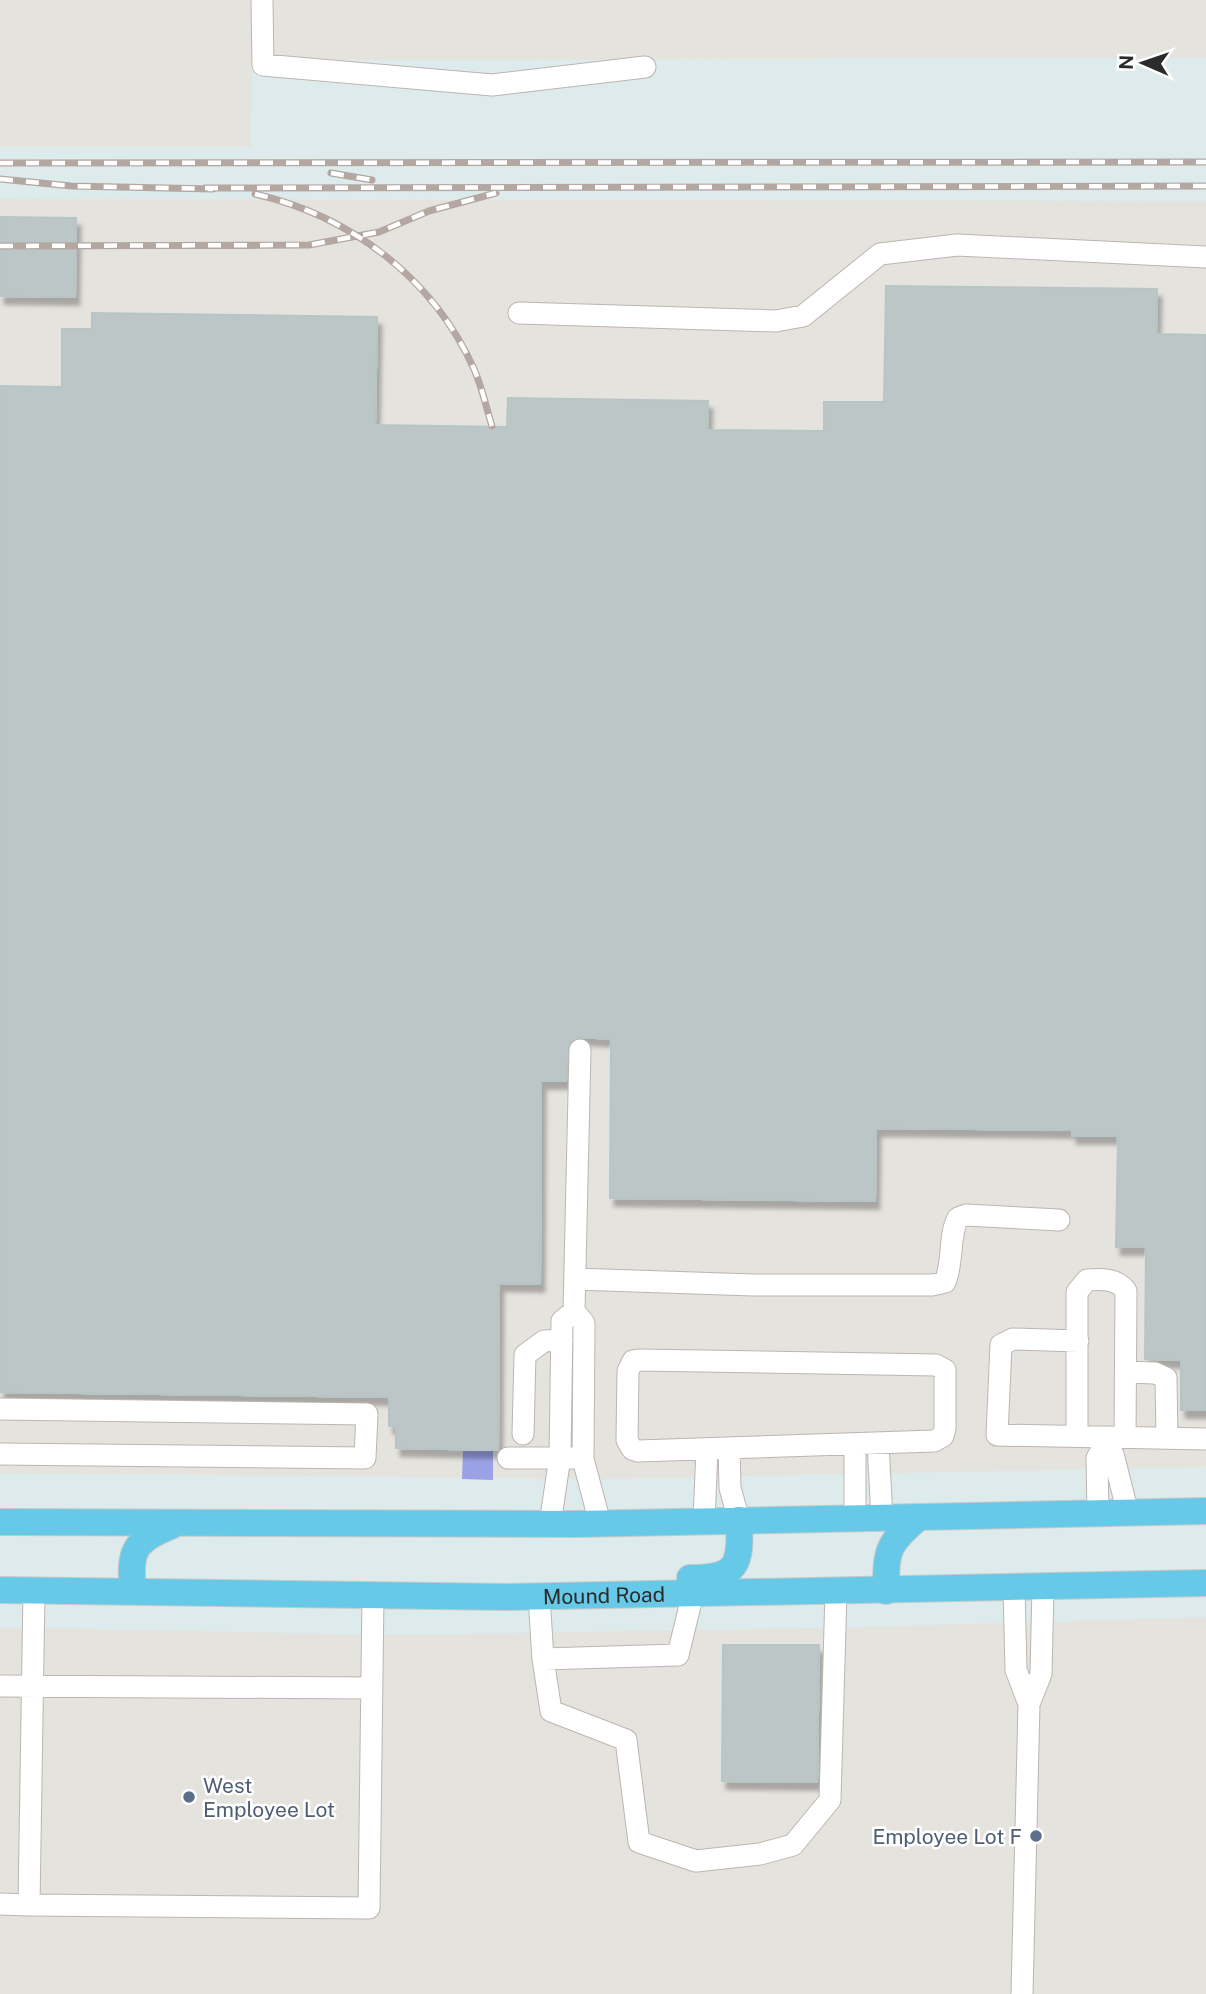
<svg xmlns="http://www.w3.org/2000/svg" width="1206" height="1994" font-family="'Public Sans',sans-serif">
<defs>
<filter id="shadow"><feDropShadow dx="4.5" dy="8" stdDeviation="2" flood-color="#0004"/></filter>
</defs>
<rect width="100%" height="100%" fill="#deebec"/>
<path fill="#e5e3de" d="M 0,0 L 1206,0 L 1206,58 L 252,60 L 251,147 L 0,147 Z
M 0,199 L 1206,201 L 1206,1467 L 599,1479 L 0,1473 Z
M 1206,1617 L 1206,1994 L 0,1994 L 0,1627 L 388,1635 L 862,1627 Z"/>
<path fill="#9aa2e5" d="M 463,1451 L 493,1451 L 493,1480 L 462,1479 Z"/>
<path fill="#bdc6c7" stroke="#b7c5c7" stroke-width="2" filter="url(#shadow)" d="M 0,217 L 76,218 L 75,297 L 0,296 Z
M 886,286 L 1157,289 L 1156,334 L 1206,335 L 1206,1410 L 1181,1410 L 1181,1360 L 1145,1359 L 1146,1247 L 1116,1247 L 1118,1136 L 1072,1136 L 1072,1130 L 876,1128 L 875,1201 L 610,1198 L 611,1039 L 580,1037 L 569,1044 L 566,1081 L 541,1081 L 540,1284 L 499,1283 L 498,1450 L 396,1448 L 396,1427 L 389,1426 L 389,1397 L 0,1392 L 0,386 L 62,387 L 62,329 L 92,329 L 92,313 L 377,317 L 375,425 L 507,427 L 508,398 L 708,401 L 707,430 L 824,431 L 824,402 L 884,402 Z
M 723,1645 L 819,1645 L 817,1782 L 722,1781 Z"/>
<g fill="none" stroke-linecap="round" stroke-linejoin="round">
<g stroke="#bdb5b1" stroke-width="23">
<path id="minor" d="M 262,0 L 263,65 L 492,85 L 645,67
M 519,313 L 776,321 L 803,316 L 880,254 L 957,245 L 1206,257
M 580,1050 L 574,1311 L 584,1323 L 583,1459 L 600,1523
M 575,1279 L 753,1285 L 932,1285 L 945,1282 C 954,1261 948,1237 958,1218 L 966,1215 L 1059,1220
M 1078,1341 L 1013,1339 L 1001,1345 L 997,1435 L 1206,1439
M 640,1360 L 936,1365 L 945,1370 L 945,1428 L 943,1436 L 934,1441 L 638,1451 L 632,1449 L 627,1440 L 628,1371 L 633,1361 Z
M 1126,1372 L 1155,1373 L 1166,1378 L 1167,1438
M 0,1409 L 367,1414 L 365,1458 L 0,1454
M 523,1434 L 525,1355 L 544,1341 L 562,1340
M 1077,1436 L 1077,1292 L 1087,1280 C 1101,1279 1117,1278 1126,1291 L 1125,1437
M 878,1444 L 882,1518
M 1104,1447 L 1113,1454 L 1128,1513
M 729,1448 L 730,1488 L 739,1520
M 508,1458 L 573,1458
M 1098,1513 L 1097,1458 L 1104,1447 L 1103,1437
M 855,1518 L 855,1444
M 704,1521 L 707,1449
M 550,1524 L 560,1457 L 562,1321 L 574,1311
M 1014,1588 L 1016,1670 L 1029,1704
M 34,1591 L 29,1905 L 369,1908 L 373,1595
M 539,1596 L 543,1659 L 551,1711 L 626,1740 L 639,1842 L 696,1861 L 760,1854 L 793,1845 L 830,1800 L 836,1592
M 543,1659 L 678,1655 L 693,1593
M 0,1686 L 372,1688
M 0,1904 L 29,1905
M 1022,1994 L 1029,1704 L 1041,1674 L 1043,1587"/>
</g>
<g stroke="#c8c8c8" stroke-width="28">
<g id="major">
<path d="M 0,1522 L 577,1524 L 1206,1511"/>
<path d="M 690,1578 C 739,1578 741,1564 739,1520"/>
<path id="s1" d="M 0,1590 L 507,1597 L 1206,1583"/>
<path d="M 133,1591 C 129,1552 133,1541 171,1526"/>
<path d="M 886,1591 C 886,1550 887,1544 919,1517"/>
</g>
</g>
<use href="#minor" stroke="#fff" stroke-width="21"/>
<use href="#major" stroke="#67c9e8" stroke-width="26"/>
<g stroke="#b4a7a1" stroke-width="7">
<path id="rail" d="M 0,163 L 1206,162
M 331,173 L 372,180
M 0,179 L 71,186 L 213,189
M 205,188 L 1206,186
M 255,194 C 351,216 433,278 474,369 C 482,387 486,407 492,426
M 0,246 L 309,245 L 379,232 L 429,211 L 496,193"/>
</g>
<use href="#rail" stroke="#fff" stroke-width="4.5" stroke-dasharray="13" stroke-linecap="butt"/>
</g>
<g fill="#5c6f8a" stroke="#fff" stroke-width="2.5">
<circle cx="189" cy="1797" r="7"/>
<circle cx="1036" cy="1836" r="7"/>
</g>
<g text-anchor="middle" dominant-baseline="central" stroke-width="5" stroke-linejoin="round" paint-order="stroke">
<g font-size="21" fill="#2b2b2b" stroke="#fff">
<text stroke="none"><textPath href="#s1" startOffset="604">Mound Road</textPath></text>
</g>
<g font-size="21" fill="#4e5e75" stroke="#fff" text-anchor="start">
<text x="203" y="1785">West<tspan x="203" dy="24">Employee Lot</tspan></text>
<text x="1022" y="1836" text-anchor="end">Employee Lot F</text>
</g>
</g>
<g transform="translate(1143 63) rotate(272)" stroke="#ffffff" stroke-width="5" paint-order="stroke">
<path d="M0-5L12 26L0 18L-12 26Z" fill="#2b2b2b"/>
<text y="-10" font-size="19" font-weight="bold" text-anchor="middle" fill="#2b2b2b">N</text>
</g>
</svg>
